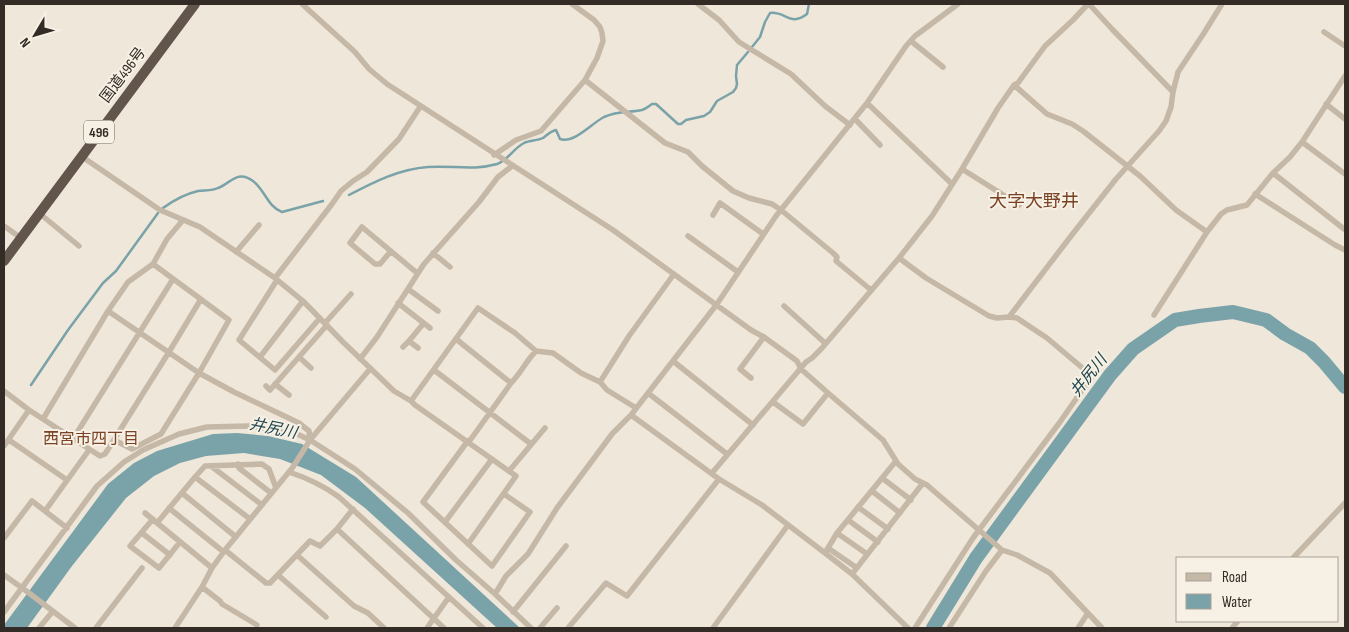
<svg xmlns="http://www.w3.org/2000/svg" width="1349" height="632" font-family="'Sofia Sans Condensed','Noto Sans JP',sans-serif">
<rect width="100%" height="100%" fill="#efe7d9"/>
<path fill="#7aa2a9" d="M 237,433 L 268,436 L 302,444 L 356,477 L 520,628 L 497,628 L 365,508 L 321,475 L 280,459 L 244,453 L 206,456 L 180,463 L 154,476 L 126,498 L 72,566 L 27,628 L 4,628 L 4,625 L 108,484 L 134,463 L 157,451 L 213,434 Z"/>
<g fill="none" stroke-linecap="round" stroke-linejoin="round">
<path stroke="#7aa2a9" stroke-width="2.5" d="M 752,47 L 760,37 L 765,22 L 770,13 C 786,11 790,27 807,14 L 809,4
M 349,195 C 374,182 399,169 428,167 C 451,165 473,171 497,164 C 508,160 514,148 524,143 C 530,140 537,141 543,138 C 547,135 551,131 556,130 L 560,139 C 574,144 592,123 604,117 C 619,110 628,113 642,110 C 646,109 649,106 652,104 L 656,104 L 678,124 L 681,124 L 686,120 L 704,116 L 710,112 L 717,101 L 733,92 L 736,88 L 737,84 L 736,76 L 737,65 L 748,52
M 163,208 C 174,200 185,194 198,191 C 205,190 212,191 218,188 C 230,184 237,169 253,181 C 265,190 267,206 282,212 L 323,201
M 31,385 L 68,330 L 103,283 L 116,271 L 158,213"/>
<path stroke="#7aa2a9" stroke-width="14" d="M 933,628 L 976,558 L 1110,375 L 1133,349 L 1175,320 L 1199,316 L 1233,312 L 1266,320 L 1285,334 L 1310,348 L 1324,362 L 1345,387"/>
<path stroke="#c5b8a6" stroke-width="5.5" d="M 302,4 L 355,52 L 369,69 L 387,84 L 613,230 L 751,330 L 764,337 L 797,361 L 801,369 L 828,393 L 883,440 L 898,464 L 915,479 L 927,485 L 1002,550 L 1017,555 L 1050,573 L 1102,628
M 698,4 L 719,20 L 739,42 L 791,74 L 825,106 L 850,125
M 1324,32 L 1345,46
M 911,41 L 943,67
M 585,80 L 665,143 L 688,152 L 702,166 L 733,191 L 749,198 L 772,204 L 781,210 L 833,253 L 837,257 L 836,261 L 871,290
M 1014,85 L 1047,114 L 1072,124 L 1083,131 L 1140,176 L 1176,210 L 1207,232
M 1173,92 L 1178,72 L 1204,33 L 1222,4
M 867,103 L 952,184
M 1326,104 L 1345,119
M 855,119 L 880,145
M 1302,142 L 1345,174
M 494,155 L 516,140 L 541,131 L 585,80 L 597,58 L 603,41 L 602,33 L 600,27 L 594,20 L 572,4
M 81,156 L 160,210 L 200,227 L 275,278 L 303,301 L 343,342 L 394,391 L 411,401 L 415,405 L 516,476 L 468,544
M 962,169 L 1019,205
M 1273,173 L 1344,229 L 1345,229
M 1255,194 L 1335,245 L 1345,250
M 39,213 L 79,246
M 713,215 L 720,203 L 763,234
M 4,226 L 21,238
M 688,236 L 738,272
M 391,251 L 380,264 L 375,264 L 350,243 L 362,227 L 417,273
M 236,252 L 259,225
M 433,253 L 450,267
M 899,258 L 926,278 L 989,316 L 997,318 L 1009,317 L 1017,318 L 1047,338 L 1092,376 L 1060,422 L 973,538 L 915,628
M 275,278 L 332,204 L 341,191 L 353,181 L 367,172 L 399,139 L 420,107
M 277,280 L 239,340 L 275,370 L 320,318
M 408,289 L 438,311
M 398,303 L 430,328
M 784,306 L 825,343
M 108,311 L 199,373 L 234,392 L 299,423 L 309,431 L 310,440
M 1154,315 L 1207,232 L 1221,214 L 1227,210 L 1247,205 L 1273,173 L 1290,157 L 1302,142 L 1345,76
M 1009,317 L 1071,236 L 1116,179 L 1159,131 L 1166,121 L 1171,107 L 1173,92 L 1112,29 L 1089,4
M 325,323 L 351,294
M 456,339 L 511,383
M 409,341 L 418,348
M 403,347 L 409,341 L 423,324
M 260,357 L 303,301
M 299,357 L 311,368
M 360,359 L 377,337 L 424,264 L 479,202 L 498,177 L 512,166
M 673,361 L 753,425
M 434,370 L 531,444
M 751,378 L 740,369 L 764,337
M 600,382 L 629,336 L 674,274
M 275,384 L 289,395
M 266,386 L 270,390 L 327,325
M 4,391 L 29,410 L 100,456 L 105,454 L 169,352 L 201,299
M 648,393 L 727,454
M 411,401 L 478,308 L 515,333 L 536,351 L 553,353 L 581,373 L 600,382 L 607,390 L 636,408
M 773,402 L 803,424 L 828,393
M 631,415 L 719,479 L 762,505 L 825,553 L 852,574 L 908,628
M 43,419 L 108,311 L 128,282 L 153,264 L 167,239 L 183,220
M 73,439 L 173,279
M 9,440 L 67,480
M 114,440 L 132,449 L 161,434 L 199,373 L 229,320 L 153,264
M 4,446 L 29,410
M 238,464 L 239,468 L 271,493
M 211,466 L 262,505
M 509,471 L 545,428
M 289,472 C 307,478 324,486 339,497 L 483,628
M 712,473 L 806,362 L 812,358 L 822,348 L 899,258 L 932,216 L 962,169 L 998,108 L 1014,85 L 1018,83 L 1045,46 L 1073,20 L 1088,4
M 195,477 L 250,519
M 882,478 L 911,500
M 872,491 L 900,513
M 182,493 L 236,537
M 504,494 L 530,512 L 492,566 L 423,502 L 467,442 L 471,439 L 511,383 C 521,373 526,361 536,351
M 858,507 L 888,529
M 169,508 L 220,549
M 45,511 L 89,450
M 145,513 L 212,568
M 153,519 L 130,546 L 159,568 L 180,542
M 848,520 L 878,542
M 445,522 L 492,459
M 157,523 L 195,477 L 205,466 L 262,464 L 269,469 L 276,488
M 337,529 L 353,509
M 142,533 L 170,555
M 837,533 L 867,554
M 4,538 L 32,501 L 67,528
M 828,548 L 857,568
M 225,550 L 266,583 L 270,583 L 310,541 L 320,546 L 337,529 L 444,628
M 825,553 L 837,533 L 896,461
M 297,555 L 354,606 L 368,613 L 384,628
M 1293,558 L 1345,503
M 852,574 L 923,483
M 4,575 L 25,590 L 75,628
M 278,575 L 326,617
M 202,587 L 220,601 L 222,604 L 257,625
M 495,594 L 506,576 L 528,554 L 557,508 L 612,434 L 631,415 L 717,304 L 776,216 L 867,103 L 906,46 L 915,36 L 958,4
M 4,612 L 97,486 L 124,462 L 143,450 L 179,434 L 207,427 L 249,426 L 297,434 L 310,440 L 355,469 L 408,513 L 456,560 L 495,594 L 531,628
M 513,612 L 566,546
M 39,628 L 53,611
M 96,628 L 142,568
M 175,628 L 202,587 L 212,568 L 225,550 L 293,467 L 310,440 L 370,369
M 427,628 L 449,597
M 540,628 L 557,608
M 568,628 L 606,583 L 627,596 L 719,479
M 713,628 L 788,525
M 949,628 L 986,571 L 1002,550
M 1078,628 L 1088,613
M 1232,628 L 1238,621"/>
<path stroke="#62554b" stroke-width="10" d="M 4,261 L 195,4"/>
</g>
<g text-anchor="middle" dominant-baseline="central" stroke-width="4" stroke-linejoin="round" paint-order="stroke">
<rect fill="#f7f0e4" stroke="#6d665f" stroke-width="1" x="84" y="120.5" width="30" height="23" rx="4"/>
<g font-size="14" font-weight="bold" fill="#322b26">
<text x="99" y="132">496</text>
</g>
<g font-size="15" fill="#322b26" stroke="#f7f0e4">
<text transform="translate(123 75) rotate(-53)">国道496号</text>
</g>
<g font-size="16" font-style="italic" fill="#204850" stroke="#f7f0e4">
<text transform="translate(1089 376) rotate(-52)">井尻川</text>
<text transform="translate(273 429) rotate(12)">井尻川</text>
</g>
<g font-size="16" fill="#7a4326" stroke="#f7f0e4">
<text x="91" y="439">西宮市四丁目</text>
</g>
<g font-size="18" fill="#7a4326" stroke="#f7f0e4">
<text x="1034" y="201">大字大野井</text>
</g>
</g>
<rect width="1349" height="632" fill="none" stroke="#322b26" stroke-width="10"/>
<rect x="1176" y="557" width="162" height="65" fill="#f7f0e4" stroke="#a8a198"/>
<rect x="1186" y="573" width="25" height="8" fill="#c5b8a6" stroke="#a8a198"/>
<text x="1222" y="582" font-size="15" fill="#322b26">Road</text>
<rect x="1186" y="594" width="25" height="15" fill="#7aa2a9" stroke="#a8a198"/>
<text x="1222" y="607" font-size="15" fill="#322b26">Water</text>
<g transform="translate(35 35) rotate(232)" stroke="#f7f0e4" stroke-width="4" paint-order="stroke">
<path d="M0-4L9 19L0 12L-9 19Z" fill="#322b26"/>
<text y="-8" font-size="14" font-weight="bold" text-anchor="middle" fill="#322b26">N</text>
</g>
</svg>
